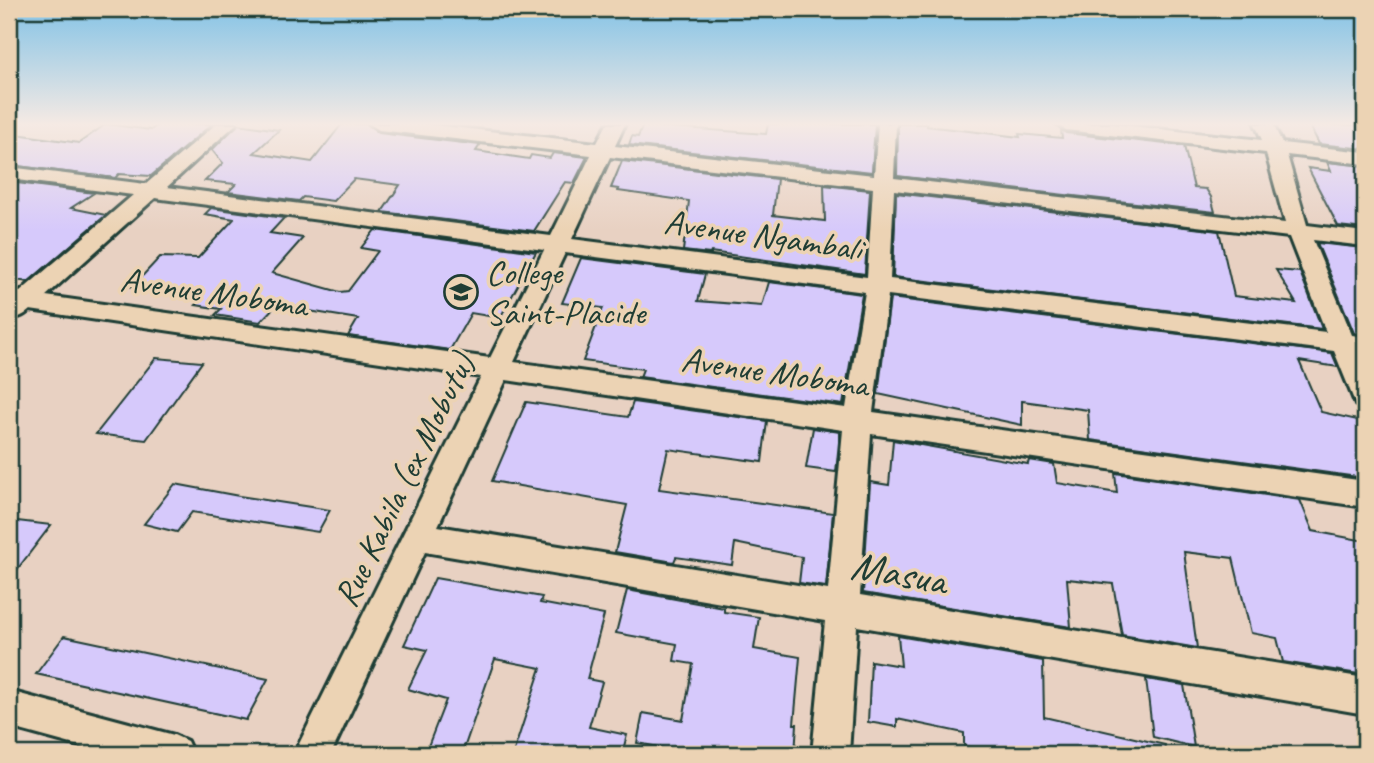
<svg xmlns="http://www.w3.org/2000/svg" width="1374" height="763" font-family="Caveat,sans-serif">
<rect width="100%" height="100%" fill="#e8d1c2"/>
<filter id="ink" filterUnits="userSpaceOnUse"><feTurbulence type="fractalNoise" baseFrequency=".0143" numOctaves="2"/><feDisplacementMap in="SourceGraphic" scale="14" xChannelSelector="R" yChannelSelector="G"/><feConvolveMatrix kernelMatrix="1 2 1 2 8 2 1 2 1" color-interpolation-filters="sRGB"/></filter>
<g filter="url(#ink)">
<path fill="#d6c9fb" stroke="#1f3d34" stroke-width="2" d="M 106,124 L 151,130 L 158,124 L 212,124 L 151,176 L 119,174 L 115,178 L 9,165 L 9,133 L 79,143 Z
M 238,124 L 279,130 L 254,153 L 312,162 L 342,124 L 368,124 L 379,133 L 480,145 L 476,151 L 529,159 L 531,155 L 550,158 L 553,153 L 587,157 L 574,183 L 565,182 L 534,231 L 382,212 L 400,185 L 354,179 L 333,201 L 303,197 L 299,201 L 228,192 L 236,184 L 205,181 L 223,163 L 212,150 Z
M 768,124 L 875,124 L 872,172 L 629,145 L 632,136 L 638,137 L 643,125 L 766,134 Z
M 898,124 L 927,124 L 927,126 L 1020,137 L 1019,134 L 1062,138 L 1061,130 L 1066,133 L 1184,146 L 1194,188 L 1206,189 L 1211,197 L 1215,212 L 897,176 Z
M 1309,124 L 1365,125 L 1365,149 L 1319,144 Z
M 622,161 L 777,179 L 773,215 L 825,221 L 824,185 L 870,190 L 865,274 L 711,252 L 710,254 L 683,251 L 689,201 L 618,191 L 619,189 L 611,188 Z
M 1327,162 L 1365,166 L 1365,229 L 1338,226 L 1308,168 L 1331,171 Z
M 9,182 L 94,193 L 71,208 L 106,215 L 28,282 L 9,279 Z
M 896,193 L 1219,231 L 1234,296 L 1296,303 L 1276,270 L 1300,272 L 1322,329 L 893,277 Z
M 211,208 L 284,218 L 270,233 L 303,238 L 272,273 L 340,292 L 348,291 L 378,251 L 361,248 L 375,230 L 536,252 L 500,318 L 471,313 L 450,350 L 348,336 L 358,319 L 309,311 L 279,302 L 260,322 L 215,315 L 221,309 L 196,305 L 202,299 L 132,287 L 160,257 L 198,258 L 234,219 L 205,214 Z
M 1317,243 L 1365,248 L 1365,334 L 1354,333 Z
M 581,258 L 705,274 L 698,301 L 762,306 L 769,282 L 862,294 L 843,405 L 640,377 L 643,369 L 583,361 L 603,308 L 562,303 Z
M 890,298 L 1332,353 L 1338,367 L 1299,361 L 1321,412 L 1362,421 L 1365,432 L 1365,478 L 1090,440 L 1088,410 L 1022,401 L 1022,425 L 878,394 Z
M 156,358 L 202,362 L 146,440 L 96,434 Z
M 526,402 L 628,417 L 633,402 L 767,421 L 762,462 L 668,449 L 659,489 L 833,513 L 826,587 L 799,583 L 802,557 L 735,543 L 732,565 L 676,557 L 674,562 L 615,552 L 627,505 L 492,481 Z
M 813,428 L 840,432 L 836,472 L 806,468 Z
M 893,440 L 1028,464 L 1029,460 L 1054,464 L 1057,483 L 1117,493 L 1115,473 L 1300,500 L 1313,531 L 1365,541 L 1365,675 L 1283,662 L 1277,638 L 1251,633 L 1233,558 L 1184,552 L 1197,648 L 1122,635 L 1113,584 L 1067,579 L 1071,627 L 863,593 L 870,482 L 889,485 Z
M 175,484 L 239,496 L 330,510 L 318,532 L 192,512 L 177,532 L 144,524 Z
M 9,520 L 51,525 L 9,580 Z
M 435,578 L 542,597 L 540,603 L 604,615 L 587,679 L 602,682 L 589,727 L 627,735 L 622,754 L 513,754 L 541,668 L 495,659 L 462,754 L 425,754 L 446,700 L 408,689 L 427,650 L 404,645 Z
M 627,590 L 724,608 L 724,612 L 759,617 L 754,649 L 800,657 L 794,724 L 797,724 L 795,754 L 731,754 L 707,749 L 706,754 L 698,754 L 637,743 L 643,713 L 683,720 L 693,664 L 674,661 L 677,644 L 616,633 Z
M 64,636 L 268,679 L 246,720 L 36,674 Z
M 898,636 L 1043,661 L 1044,717 L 1165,745 L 1164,754 L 1008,754 L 964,746 L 964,733 L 897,719 L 897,727 L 868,722 L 871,661 L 901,666 Z
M 1146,679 L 1184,685 L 1194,747 L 1153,737 Z"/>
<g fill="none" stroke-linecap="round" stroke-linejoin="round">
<g stroke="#1f3d34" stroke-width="6">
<path id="street" d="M 216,124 L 236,124 L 167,187 L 551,236 L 591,155 L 379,130 L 370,124 L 424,124 L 597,143 L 607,124 L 625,124 L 615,146 L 874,175 L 878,124 L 896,124 L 894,178 L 1285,223 L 1266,153 L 1066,130 L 1057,124 L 1112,124 L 1262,140 L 1255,124 L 1273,124 L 1282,143 L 1365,152 L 1365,164 L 1287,155 L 1307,225 L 1365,232 L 1365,246 L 1313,240 L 1352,335 L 1365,337 L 1365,355 L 1360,355 L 1365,366 L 1365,408 L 1356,405 L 1334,351 L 888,295 L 873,412 L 1365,481 L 1365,507 L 871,434 L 860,595 L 1365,678 L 1365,714 L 857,626 L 849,754 L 812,754 L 825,621 L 425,552 L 331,754 L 294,754 L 481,377 L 30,310 C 23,316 18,319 9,317 L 9,291 L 20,292 L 133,195 L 9,179 L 9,167 L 146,184 ZM 610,157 L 873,188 L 867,277 L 572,239 ZM 894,190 L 1289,237 L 1326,332 L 890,279 ZM 155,198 L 544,250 L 490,358 L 46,296 ZM 565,253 L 865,292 L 846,408 L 514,362 ZM 506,380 L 843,430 L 828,590 L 438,526 Z
M 9,691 L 174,735 L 187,741 L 193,754 L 108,754 L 9,727 Z"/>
</g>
<use href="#street" fill="#ecd3b4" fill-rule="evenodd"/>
</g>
</g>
<linearGradient id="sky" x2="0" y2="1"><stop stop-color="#81c2e6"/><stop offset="0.54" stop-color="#f5eae4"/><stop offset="1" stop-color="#f5eae4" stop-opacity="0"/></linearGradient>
<rect width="1374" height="230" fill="url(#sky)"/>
<defs>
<g id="school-ring" transform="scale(1.75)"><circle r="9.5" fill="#ecd3b4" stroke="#1f3d34" stroke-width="1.5"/><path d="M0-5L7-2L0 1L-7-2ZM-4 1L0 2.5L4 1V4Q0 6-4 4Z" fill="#1f3d34"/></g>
</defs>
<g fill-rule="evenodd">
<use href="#school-ring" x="461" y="292"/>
</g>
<g text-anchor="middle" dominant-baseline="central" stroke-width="7" stroke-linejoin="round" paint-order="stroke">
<g font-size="35" fill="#1f3d34" stroke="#ecd3b4">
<text transform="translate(763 235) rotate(8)">Avenue Ngambali</text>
<text transform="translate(214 292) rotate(8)">Avenue Moboma</text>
<text transform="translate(775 372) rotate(8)">Avenue Moboma</text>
<text transform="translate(404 480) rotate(-64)">Rue Kabila (ex Mobutu)</text>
</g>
<g font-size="35" fill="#1f3d34" stroke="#ecd3b4" text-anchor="start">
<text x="486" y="272">College<tspan x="486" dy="40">Saint-Placide</tspan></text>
</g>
<g font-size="42" fill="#1f3d34" stroke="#ecd3b4">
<text transform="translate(899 573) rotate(10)">Masua</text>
</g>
</g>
<rect width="1374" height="763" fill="none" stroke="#ecd3b4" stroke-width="35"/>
<rect x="18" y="18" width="1339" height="728" fill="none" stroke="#1f3d34" stroke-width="2.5" filter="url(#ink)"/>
</svg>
